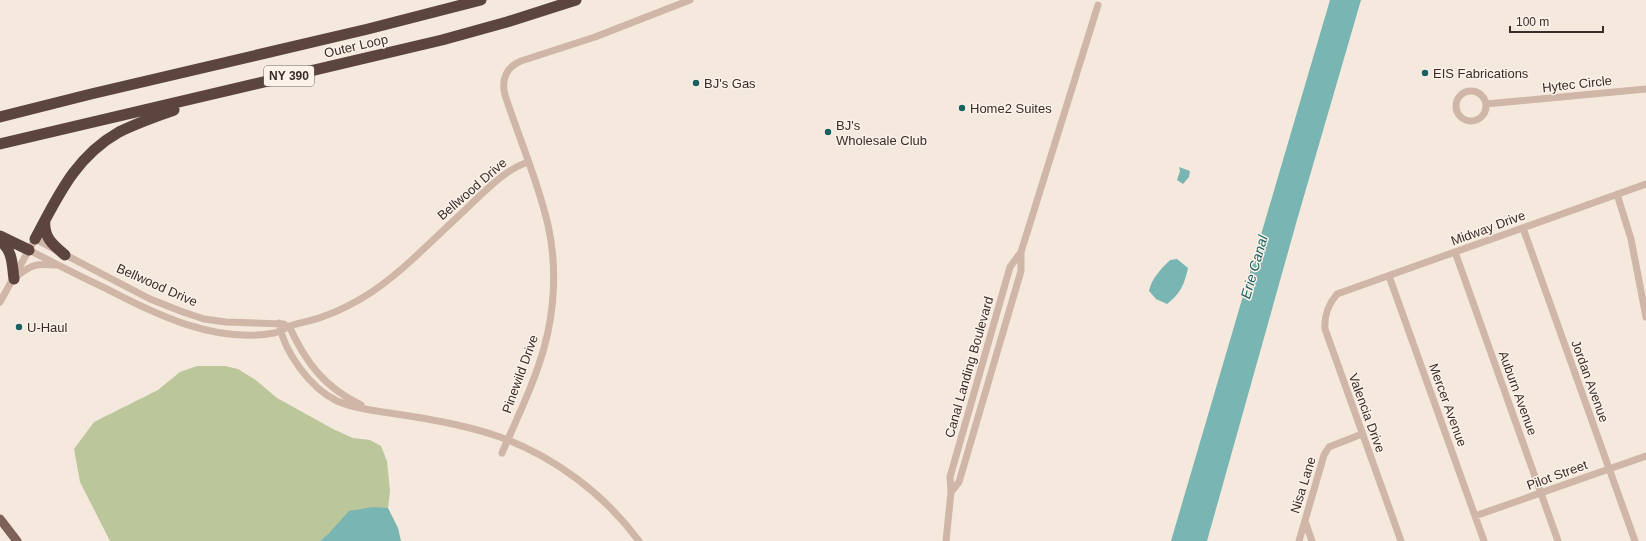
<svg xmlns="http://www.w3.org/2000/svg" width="1646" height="541" font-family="Helvetica,sans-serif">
<rect width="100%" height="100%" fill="#f5e8dd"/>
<path fill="#bbc69b" d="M 197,366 L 225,366 L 238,369 L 257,381 L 277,398 L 333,429 L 353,438 L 370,440 L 381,446 L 387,461 L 390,491 L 388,508 L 385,511 L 330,532 L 320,541 L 110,541 L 80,482 L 74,449 L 94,422 L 158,390 L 180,372 Z"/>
<path fill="#79b5b2" d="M 1330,0 L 1361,0 L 1297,220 L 1207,541 L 1171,541 Z
M 1179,167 L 1190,171 L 1189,177 L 1183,184 L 1177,180 L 1180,171 Z
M 1177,259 L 1188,268 C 1184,285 1181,293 1167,304 L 1156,299 L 1149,291 C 1152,278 1160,270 1170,260 Z
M 373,507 L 388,508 L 398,528 L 401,541 L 320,541 L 330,532 L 349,511 Z"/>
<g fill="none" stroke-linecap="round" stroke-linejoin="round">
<path stroke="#cfb6a7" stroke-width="7" d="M1456 106a15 15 0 1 1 30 0a15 15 0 1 1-30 0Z
M 1486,104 L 1646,89
M 1617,194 L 1631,239 L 1646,317
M 1523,228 L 1635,541
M 29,250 C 54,263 79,276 105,288 C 156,314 214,344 274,333 C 280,332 285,328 290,326 C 301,322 312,321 322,317 C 359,304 387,283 415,257 C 432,241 449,225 466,209 C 484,192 504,170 528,162
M 1455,252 L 1558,541
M 17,276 C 31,265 37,263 55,265
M 1389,276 L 1484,541
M 0,302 L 35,239 L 150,299 L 183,312 L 204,319 L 226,322 L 284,324
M 279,323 C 284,352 310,388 337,401 C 356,409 377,411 396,414 C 431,419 466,425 500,437 C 555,457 604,494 639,541
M 289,326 C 306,363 324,387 361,405
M 502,453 C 517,418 534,384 544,348 C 555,309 557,265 548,225 C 538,181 519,138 505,95 C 501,80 506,67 521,61 L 595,37 L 690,0
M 951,492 L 959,482 L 1021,271 L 1021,252 L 1098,5
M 1475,516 L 1646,456
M 1305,521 L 1312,541
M 946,541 L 951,492 L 950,477 L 1010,267 L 1021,252
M 1299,541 L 1324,455 L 1329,447 L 1362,434
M 1401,541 L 1325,329 C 1324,315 1328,305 1337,294 L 1646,184"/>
<path stroke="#7e6158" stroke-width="9" d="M 0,519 L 17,541"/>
<path stroke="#5c453f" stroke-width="11" d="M 0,117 L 91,94 L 368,29 L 481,0
M 0,144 L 442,40 L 507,22 L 576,0
M 45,220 C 43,237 53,245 65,255
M 0,236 L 29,250
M 35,239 C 58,196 75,157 119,132 C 137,123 155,117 174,110
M 0,241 C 13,250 12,265 14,279"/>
</g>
<g fill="#19615f" stroke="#fcf2ea" stroke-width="1.5">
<circle cx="1425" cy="73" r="4"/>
<circle cx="696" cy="83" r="4"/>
<circle cx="962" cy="108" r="4"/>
<circle cx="828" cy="132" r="4"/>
<circle cx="19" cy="327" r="4"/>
</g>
<g text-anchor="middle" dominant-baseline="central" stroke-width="3" stroke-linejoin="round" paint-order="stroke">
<rect fill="#fcf2ea" stroke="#746762" stroke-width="1" x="264" y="66" width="50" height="20" rx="3"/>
<g font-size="12" font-weight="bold" fill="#3a2c28">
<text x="289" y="76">NY 390</text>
</g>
<g font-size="13" fill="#3a2c28" stroke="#fcf2ea">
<text transform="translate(356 46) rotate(-13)">Outer Loop</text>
<text transform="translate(1577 84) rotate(-6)">Hytec Circle</text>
<text transform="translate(472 189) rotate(-41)">Bellwood Drive</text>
<text transform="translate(1488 228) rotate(-20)">Midway Drive</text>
<text transform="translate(157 285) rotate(24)">Bellwood Drive</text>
<text transform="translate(969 367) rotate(-74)">Canal Landing Boulevard</text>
<text transform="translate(520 374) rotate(-70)">Pinewild Drive</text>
<text transform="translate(1590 381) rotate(70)">Jordan Avenue</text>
<text transform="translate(1518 393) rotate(70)">Auburn Avenue</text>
<text transform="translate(1448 405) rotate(70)">Mercer Avenue</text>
<text transform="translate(1367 413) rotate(70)">Valencia Drive</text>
<text transform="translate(1557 475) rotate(-20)">Pilot Street</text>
<text transform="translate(1303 485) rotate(-73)">Nisa Lane</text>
</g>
<g font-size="13" fill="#3a2c28" stroke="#fcf2ea" text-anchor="start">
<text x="1433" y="73">EIS Fabrications</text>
<text x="704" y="83">BJ's Gas</text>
<text x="970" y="108">Home2 Suites</text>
<text x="836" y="125">BJ's<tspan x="836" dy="15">Wholesale Club</tspan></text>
<text x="27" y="327">U-Haul</text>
</g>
<g font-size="14" font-style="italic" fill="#19615f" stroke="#fcf2ea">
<text transform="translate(1254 267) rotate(-74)">Erie Canal</text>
</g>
</g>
<path d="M1510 26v6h93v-6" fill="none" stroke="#3a2c28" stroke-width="2"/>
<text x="1516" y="26" font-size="12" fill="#3a2c28" stroke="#fcf2ea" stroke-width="3" paint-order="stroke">100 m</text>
</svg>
